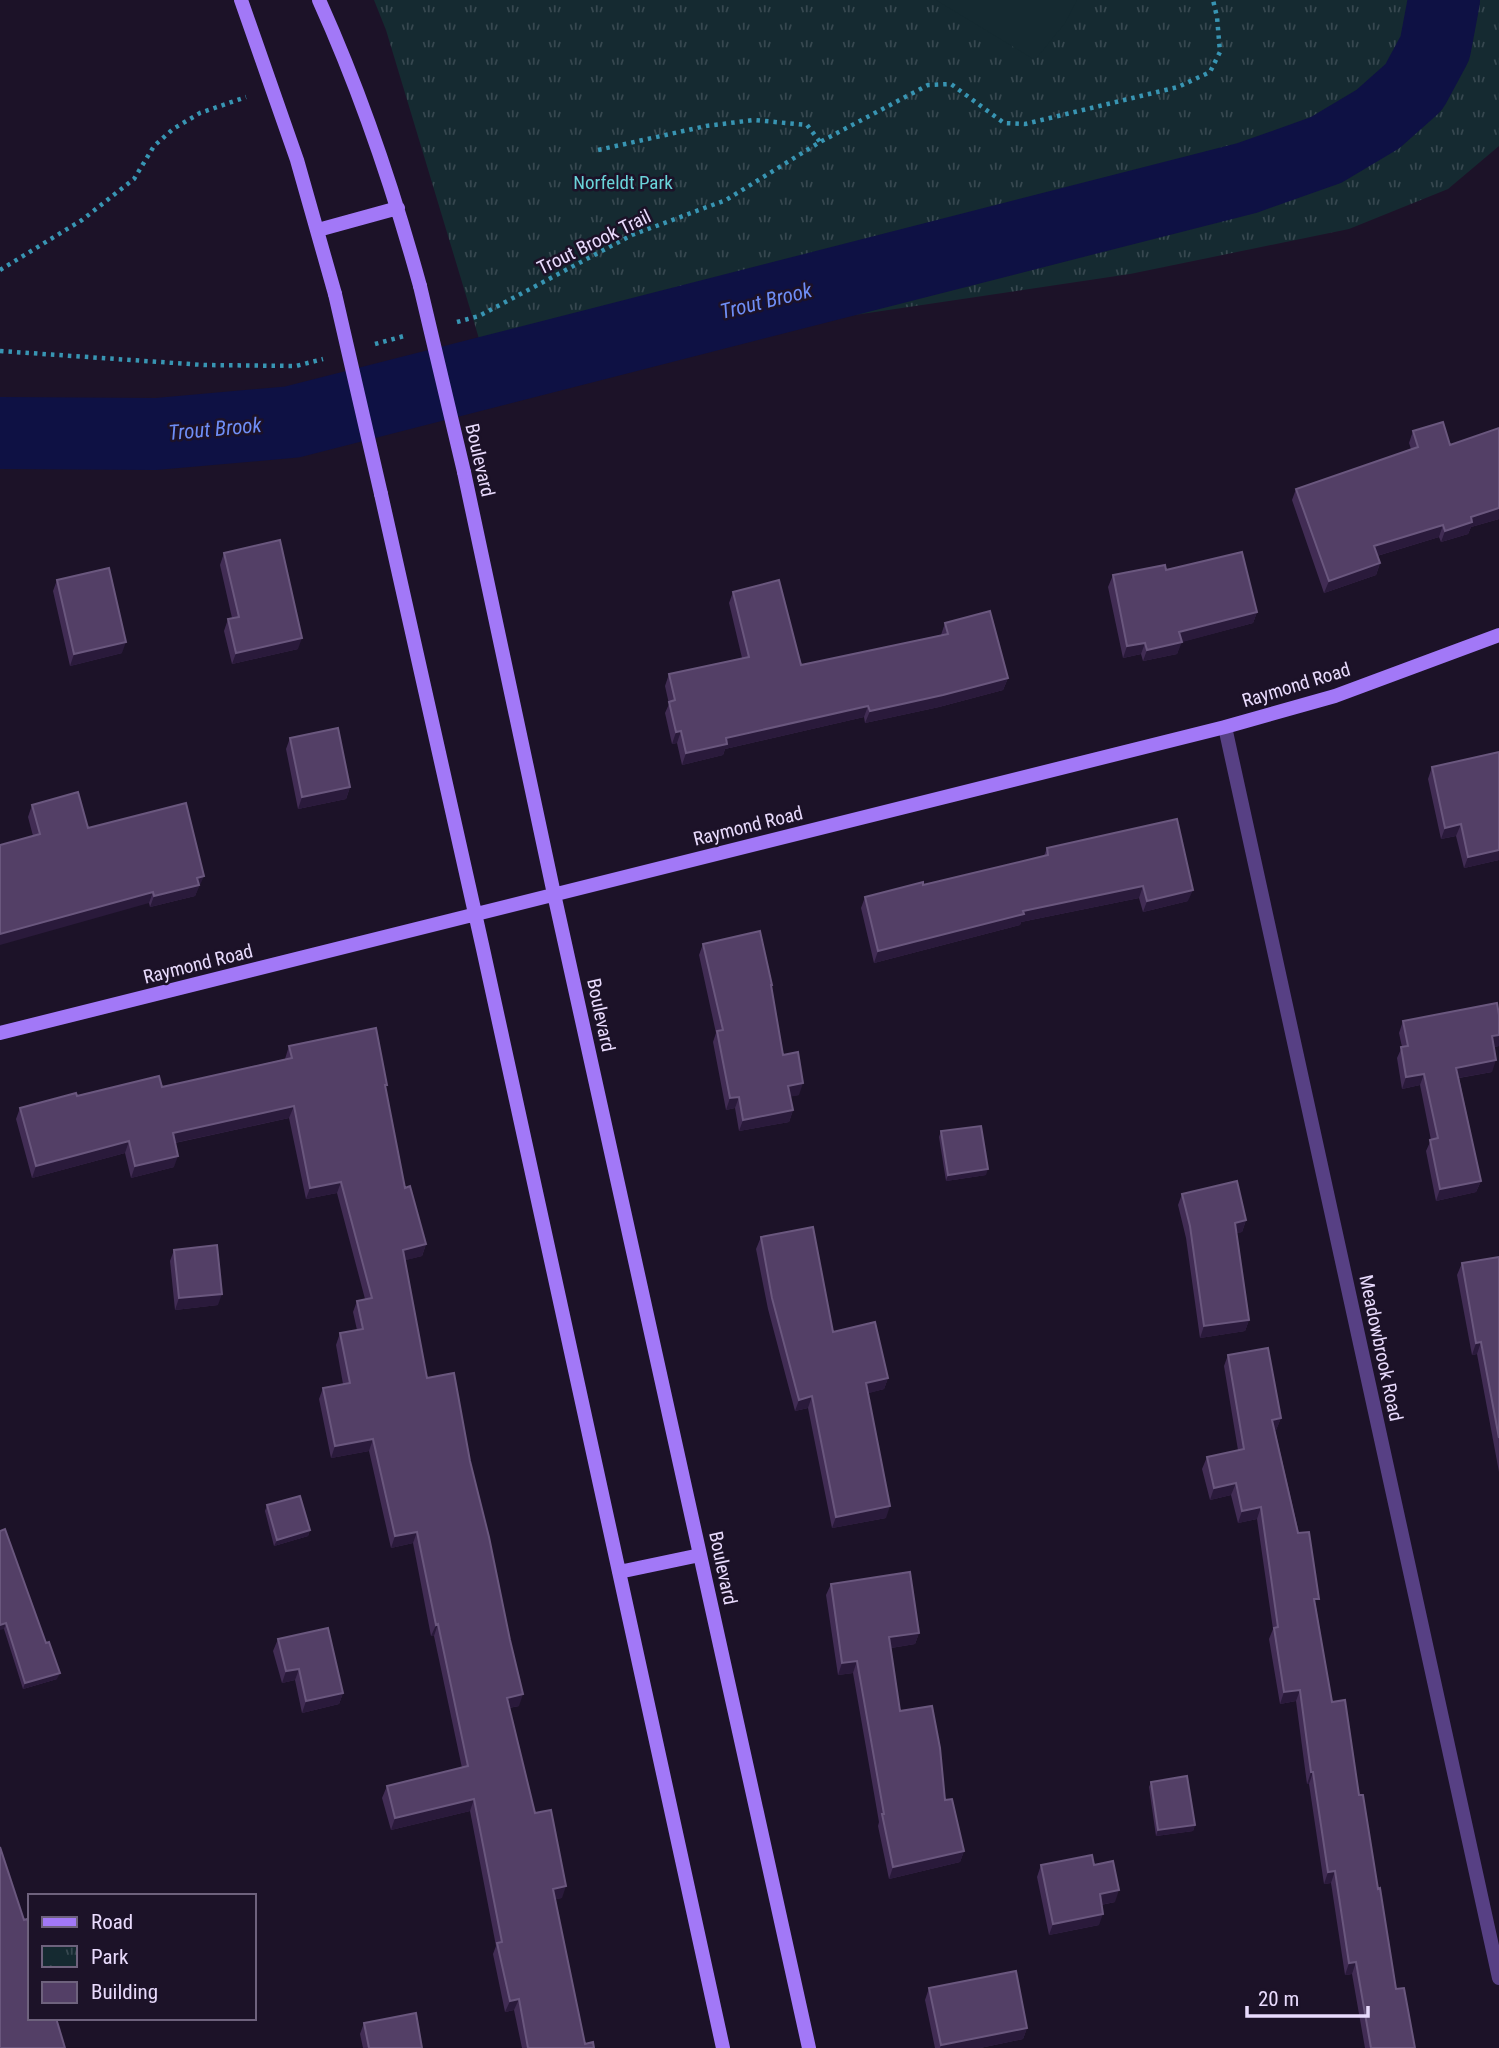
<svg xmlns="http://www.w3.org/2000/svg" width="1499" height="2048" font-family="'Roboto Condensed',sans-serif">
<defs>
<pattern id="park-tufts" width="24" height="20" patternUnits="userSpaceOnUse" patternTransform="scale(1.75)"><rect width="24" height="20" fill="#152a31"/><path d="M3 7l-1-3M5 7V3M7 7l1-3M15 17l-1-3M17 17v-4M19 17l1-3" fill="none" stroke="#374850"/></pattern>
</defs>
<rect width="100%" height="100%" fill="#1c1228"/>
<path fill="url(#park-tufts)" d="M 374,0 L 1499,0 L 1499,146 L 1448,189 L 1349,229 L 1130,274 L 794,324 L 499,405 L 386,30 Z"/>
<path fill="#152a31" d="M 936,0 L 1077,0 L 1065,23 L 1035,60 Z"/>
<g fill="none" stroke-linecap="round" stroke-linejoin="round">
<path stroke="#0e1144" stroke-width="72" d="M 0,433 L 156,434 L 292,422 L 1247,178 L 1326,150 L 1378,119 L 1414,87 L 1435,48 L 1444,0"/>
<path stroke="#3895b3" stroke-width="4.5" stroke-dasharray="3.5 5" stroke-linecap="butt" d="M 598,150 L 706,126 L 754,120 L 807,125 L 820,142
M 0,270 L 82,220 L 134,179 L 154,146 L 173,129 L 200,113 L 246,97
M 457,322 L 479,316 L 632,235 L 726,200 L 820,142 L 928,85 L 951,84 L 1004,123 L 1025,124 L 1178,87 L 1210,72 L 1220,52 L 1217,17 L 1213,0
M 375,344 L 404,336
M 0,351 L 204,365 L 296,366 L 323,359"/>
<path stroke="#574084" stroke-width="14" d="M 1225,727 L 1499,1978"/>
<path stroke="#a278f7" stroke-width="14" d="M 241,0 L 297,160 L 335,294
M 319,0 C 361,93 393,188 420,286
M 318,230 L 398,208
M 464,472 L 554,894 L 809,2048
M 381,494 L 483,949 L 723,2048
M 0,1033 L 1225,727 L 1335,696 L 1499,635
M 619,1572 L 700,1555"/>
<path stroke="#a278f7" stroke-width="14" d="M 420,286 L 464,472
M 335,294 L 381,494"/>
</g>
<path fill="#412c54" d="M 1499,428 L 1499,519 L 1471,527 L 1468,534 L 1441,542 L 1439,537 L 1377,556 L 1380,563 L 1376,575 L 1324,593 L 1292,500 L 1296,489 L 1411,449 L 1409,443 L 1413,431 L 1450,445 Z
M 224,553 L 298,649 L 232,664 L 224,631 L 228,619 L 232,618 L 220,565 Z
M 1166,570 L 1257,612 L 1253,623 L 1181,642 L 1177,654 L 1143,661 L 1141,654 L 1123,658 L 1108,587 L 1113,575 Z
M 57,580 L 122,653 L 70,666 L 53,591 Z
M 733,592 L 801,665 L 941,635 L 945,623 L 1008,678 L 1003,690 L 939,707 L 865,723 L 864,717 L 725,749 L 723,755 L 682,765 L 677,743 L 672,744 L 665,713 L 669,704 L 665,686 L 669,674 L 742,658 L 729,603 Z
M 290,738 L 350,787 L 346,799 L 298,809 L 286,749 Z
M 1432,767 L 1499,860 L 1464,868 L 1456,836 L 1441,839 L 1428,779 Z
M 32,805 L 88,828 L 199,888 L 198,888 L 195,896 L 150,907 L 149,903 L 33,836 L 28,817 Z
M 1047,848 L 1188,901 L 1143,912 L 1139,898 L 1021,922 L 1020,925 L 874,963 L 861,908 L 865,897 L 923,885 L 1044,856 Z
M 703,944 L 772,985 L 771,989 L 783,1055 L 799,1095 L 790,1096 L 793,1110 L 789,1122 L 739,1131 L 735,1108 L 726,1110 L 713,1042 L 716,1033 L 699,955 Z
M 1403,1021 L 1499,1046 L 1494,1047 L 1492,1072 L 1459,1078 L 1481,1181 L 1476,1192 L 1436,1201 L 1426,1151 L 1431,1140 L 1420,1085 L 1402,1089 L 1397,1058 L 1402,1047 L 1399,1033 Z
M 289,1046 L 386,1090 L 405,1188 L 426,1244 L 422,1256 L 405,1260 L 427,1378 L 470,1461 L 519,1706 L 509,1708 L 535,1813 L 562,1898 L 555,1899 L 585,2044 L 594,2048 L 522,2048 L 514,2010 L 505,2012 L 493,1954 L 496,1946 L 470,1811 L 391,1830 L 382,1798 L 387,1786 L 462,1768 L 434,1636 L 431,1636 L 413,1543 L 391,1548 L 369,1451 L 331,1458 L 319,1399 L 323,1388 L 343,1384 L 336,1345 L 340,1333 L 357,1330 L 353,1312 L 357,1301 L 365,1299 L 337,1193 L 306,1199 L 289,1118 L 175,1143 L 174,1167 L 131,1178 L 125,1153 L 32,1178 L 16,1119 L 20,1108 L 77,1096 L 162,1087 L 285,1059 Z
M 941,1131 L 986,1175 L 946,1181 L 939,1137 Z
M 1182,1194 L 1246,1220 L 1242,1232 L 1236,1233 L 1249,1320 L 1245,1331 L 1200,1338 L 1186,1238 L 1178,1205 Z
M 761,1237 L 833,1332 L 888,1378 L 884,1389 L 868,1393 L 886,1518 L 832,1528 L 808,1408 L 795,1411 L 768,1309 L 756,1249 Z
M 174,1250 L 218,1305 L 175,1310 L 170,1261 Z
M 1499,1257 L 1499,1472 L 1477,1354 L 1472,1355 L 1457,1275 L 1462,1263 Z
M 1228,1355 L 1281,1418 L 1276,1430 L 1275,1430 L 1316,1607 L 1332,1702 L 1359,1795 L 1396,1989 L 1415,2048 L 1365,2048 L 1352,1974 L 1345,1975 L 1331,1883 L 1324,1884 L 1309,1784 L 1307,1784 L 1296,1701 L 1280,1704 L 1269,1639 L 1273,1629 L 1257,1519 L 1238,1523 L 1231,1495 L 1210,1500 L 1202,1469 L 1207,1457 L 1238,1450 L 1224,1366 Z
M 267,1505 L 310,1530 L 308,1536 L 274,1546 L 265,1511 Z
M 0,1531 L 57,1679 L 23,1689 L 4,1629 Z
M 831,1584 L 919,1633 L 915,1644 L 891,1648 L 900,1711 L 945,1800 L 964,1851 L 960,1862 L 889,1879 L 878,1826 L 879,1822 L 853,1673 L 838,1675 L 826,1595 Z
M 278,1639 L 343,1693 L 339,1704 L 302,1713 L 295,1680 L 282,1683 L 273,1651 Z
M 1151,1782 L 1195,1825 L 1193,1831 L 1156,1836 L 1149,1787 Z
M 1041,1865 L 1094,1865 L 1115,1902 L 1101,1905 L 1099,1925 L 1049,1935 L 1037,1877 Z
M 929,1988 L 1027,2028 L 1023,2039 L 980,2048 L 935,2048 L 925,2000 Z
M 364,2023 L 422,2048 L 363,2048 L 360,2034 Z"/>
<path fill="#2a1a3b" d="M 1499,508 L 1499,519 L 1471,527 L 1468,534 L 1441,542 L 1445,531 L 1471,517 Z
M 1443,525 L 1439,537 L 1370,558 L 1374,546 Z
M 1380,563 L 1376,575 L 1324,593 L 1329,581 Z
M 1257,612 L 1253,623 L 1175,644 L 1179,632 Z
M 302,638 L 298,649 L 232,664 L 236,653 Z
M 126,642 L 122,653 L 70,666 L 74,654 Z
M 1182,642 L 1177,654 L 1143,661 L 1147,650 Z
M 1145,643 L 1141,654 L 1123,658 L 1127,646 Z
M 1008,678 L 1003,690 L 939,707 L 865,723 L 870,711 Z
M 868,706 L 864,717 L 725,749 L 723,755 L 682,765 L 686,753 L 726,738 Z
M 681,731 L 677,743 L 672,744 L 676,732 Z
M 350,787 L 346,799 L 298,809 L 302,797 Z
M 1461,824 L 1456,836 L 1441,839 L 1445,828 Z
M 1499,850 L 1499,860 L 1464,868 L 1468,857 Z
M 204,876 L 195,896 L 150,907 L 154,896 Z
M 1143,886 L 1139,898 L 1021,922 L 1020,925 L 874,963 L 878,951 L 1023,911 Z
M 1193,890 L 1188,901 L 1143,912 L 1147,901 Z
M 153,892 L 149,903 L 0,945 L 0,934 Z
M 1499,1035 L 1499,1046 L 1487,1048 L 1492,1036 Z
M 1496,1060 L 1492,1072 L 1452,1079 L 1456,1068 Z
M 1424,1074 L 1420,1085 L 1402,1089 L 1406,1077 Z
M 803,1083 L 799,1095 L 784,1098 L 788,1086 Z
M 739,1097 L 735,1108 L 726,1110 L 730,1098 Z
M 294,1106 L 289,1118 L 169,1144 L 173,1133 Z
M 793,1110 L 789,1122 L 739,1131 L 743,1120 Z
M 129,1141 L 125,1153 L 32,1178 L 36,1166 Z
M 178,1156 L 174,1167 L 131,1178 L 135,1166 Z
M 988,1169 L 986,1175 L 946,1181 L 948,1175 Z
M 1481,1181 L 1476,1192 L 1436,1201 L 1440,1189 Z
M 341,1182 L 337,1193 L 306,1199 L 310,1188 Z
M 1246,1220 L 1242,1232 L 1231,1234 L 1235,1223 Z
M 426,1244 L 422,1256 L 399,1262 L 403,1250 Z
M 222,1294 L 218,1305 L 175,1310 L 179,1298 Z
M 1249,1320 L 1245,1331 L 1200,1338 L 1204,1326 Z
M 1481,1342 L 1477,1354 L 1472,1355 L 1476,1343 Z
M 888,1378 L 884,1389 L 862,1395 L 866,1383 Z
M 812,1396 L 808,1408 L 795,1411 L 799,1400 Z
M 1281,1418 L 1276,1430 L 1268,1431 L 1272,1420 Z
M 373,1439 L 369,1451 L 331,1458 L 335,1446 Z
M 1236,1483 L 1231,1495 L 1210,1500 L 1214,1488 Z
M 890,1506 L 886,1518 L 832,1528 L 836,1517 Z
M 1261,1507 L 1257,1519 L 1238,1523 L 1242,1511 Z
M 310,1530 L 308,1536 L 274,1546 L 277,1540 Z
M 417,1532 L 413,1543 L 391,1548 L 395,1536 Z
M 6,1623 L 4,1629 L 0,1630 L 0,1625 Z
M 438,1624 L 434,1636 L 431,1636 L 436,1625 Z
M 919,1633 L 915,1644 L 885,1649 L 889,1637 Z
M 857,1661 L 853,1673 L 838,1675 L 842,1663 Z
M 299,1669 L 295,1680 L 282,1683 L 286,1671 Z
M 60,1673 L 57,1679 L 23,1689 L 25,1683 Z
M 1300,1690 L 1296,1701 L 1280,1704 L 1284,1692 Z
M 343,1693 L 339,1704 L 302,1713 L 306,1701 Z
M 523,1694 L 519,1706 L 503,1709 L 507,1698 Z
M 1311,1772 L 1313,1772 L 1309,1784 L 1307,1784 Z
M 474,1799 L 470,1811 L 391,1830 L 395,1818 Z
M 1195,1825 L 1193,1831 L 1156,1836 L 1158,1830 Z
M 964,1851 L 960,1862 L 889,1879 L 893,1867 Z
M 1335,1871 L 1331,1883 L 1324,1884 L 1328,1872 Z
M 566,1886 L 562,1898 L 549,1900 L 553,1889 Z
M 1119,1890 L 1115,1902 L 1095,1906 L 1100,1894 Z
M 1103,1914 L 1099,1925 L 1049,1935 L 1053,1924 Z
M 1356,1962 L 1352,1974 L 1345,1975 L 1349,1963 Z
M 519,1999 L 514,2010 L 505,2012 L 510,2001 Z
M 1027,2028 L 1023,2039 L 980,2048 L 940,2048 L 941,2045 Z"/>
<path fill="#533f66" stroke="#6a577e" stroke-width="2" d="M 1443,422 L 1450,445 L 1499,428 L 1499,508 L 1471,517 L 1472,522 L 1445,531 L 1443,525 L 1374,546 L 1380,563 L 1329,581 L 1296,489 L 1418,447 L 1413,431 Z
M 280,540 L 302,638 L 236,653 L 228,619 L 239,617 L 224,553 Z
M 1242,552 L 1257,612 L 1179,632 L 1182,642 L 1147,650 L 1145,643 L 1127,646 L 1113,575 L 1165,565 L 1166,570 Z
M 109,568 L 126,642 L 74,654 L 57,580 Z
M 779,580 L 801,665 L 948,634 L 945,623 L 990,611 L 1008,678 L 943,695 L 870,711 L 868,706 L 726,738 L 727,744 L 686,753 L 681,731 L 676,732 L 669,702 L 675,700 L 669,674 L 749,657 L 733,592 Z
M 338,728 L 350,787 L 302,797 L 290,738 Z
M 1499,752 L 1499,850 L 1468,857 L 1461,824 L 1445,828 L 1432,767 Z
M 78,792 L 88,828 L 186,803 L 204,876 L 197,878 L 199,885 L 154,896 L 153,892 L 0,934 L 0,845 L 40,834 L 32,805 Z
M 1177,819 L 1193,890 L 1147,901 L 1143,886 L 1023,911 L 1024,914 L 878,951 L 865,897 L 923,882 L 923,885 L 1048,855 L 1047,848 Z
M 760,931 L 772,985 L 771,985 L 783,1055 L 798,1052 L 803,1083 L 788,1086 L 793,1110 L 743,1120 L 739,1097 L 730,1098 L 717,1031 L 723,1030 L 703,944 Z
M 1497,1003 L 1499,1015 L 1499,1035 L 1492,1036 L 1496,1060 L 1456,1068 L 1481,1181 L 1440,1189 L 1430,1140 L 1438,1138 L 1424,1074 L 1406,1077 L 1401,1047 L 1408,1046 L 1403,1021 Z
M 376,1028 L 387,1085 L 385,1085 L 405,1188 L 410,1186 L 426,1244 L 403,1250 L 427,1378 L 454,1373 L 470,1461 L 489,1537 L 510,1640 L 523,1694 L 507,1698 L 535,1813 L 551,1810 L 566,1886 L 553,1889 L 585,2044 L 593,2042 L 594,2048 L 528,2048 L 519,1999 L 510,2001 L 497,1943 L 502,1942 L 474,1799 L 395,1818 L 387,1786 L 468,1766 L 438,1624 L 436,1625 L 417,1532 L 395,1536 L 373,1439 L 335,1446 L 323,1388 L 350,1383 L 340,1333 L 363,1329 L 357,1301 L 372,1298 L 341,1182 L 310,1188 L 294,1106 L 173,1133 L 178,1156 L 135,1166 L 129,1141 L 36,1166 L 20,1108 L 76,1093 L 77,1096 L 159,1076 L 162,1087 L 292,1058 L 289,1046 Z
M 981,1126 L 988,1169 L 948,1175 L 941,1131 Z
M 1237,1181 L 1246,1220 L 1235,1223 L 1249,1320 L 1204,1326 L 1190,1226 L 1182,1194 Z
M 813,1227 L 833,1332 L 875,1322 L 888,1378 L 866,1383 L 890,1506 L 836,1517 L 812,1396 L 799,1400 L 772,1298 L 761,1237 Z
M 217,1245 L 222,1294 L 179,1298 L 174,1250 Z
M 1499,1257 L 1499,1438 L 1481,1342 L 1476,1343 L 1462,1263 Z
M 1268,1348 L 1281,1418 L 1272,1420 L 1298,1533 L 1309,1532 L 1319,1599 L 1314,1599 L 1332,1702 L 1345,1700 L 1359,1795 L 1363,1795 L 1378,1889 L 1380,1888 L 1396,1989 L 1404,1988 L 1415,2048 L 1371,2048 L 1356,1962 L 1349,1963 L 1335,1871 L 1328,1872 L 1313,1772 L 1311,1772 L 1300,1690 L 1284,1692 L 1274,1628 L 1278,1627 L 1261,1507 L 1242,1511 L 1236,1483 L 1214,1488 L 1207,1457 L 1244,1449 L 1228,1355 Z
M 300,1496 L 310,1530 L 277,1540 L 267,1505 Z
M 5,1529 L 46,1643 L 49,1642 L 60,1673 L 25,1683 L 6,1623 L 0,1625 L 0,1531 Z
M 910,1572 L 919,1633 L 889,1637 L 900,1711 L 932,1706 L 940,1748 L 945,1800 L 952,1799 L 964,1851 L 893,1867 L 882,1814 L 884,1814 L 857,1661 L 842,1663 L 831,1584 Z
M 328,1628 L 343,1693 L 306,1701 L 299,1669 L 286,1671 L 278,1639 Z
M 1187,1776 L 1195,1825 L 1158,1830 L 1151,1782 Z
M 0,1847 L 24,1920 L 27,1919 L 30,1927 L 30,2018 L 56,2018 L 65,2048 L 0,2048 Z
M 1092,1855 L 1094,1865 L 1113,1861 L 1119,1890 L 1100,1894 L 1103,1914 L 1053,1924 L 1041,1865 Z
M 1016,1971 L 1027,2028 L 941,2045 L 929,1988 Z
M 416,2013 L 422,2048 L 369,2048 L 364,2023 Z"/>
<g text-anchor="middle" dominant-baseline="central" stroke-width="5" stroke-linejoin="round" paint-order="stroke">
<g font-size="19" fill="#6ad3d9" stroke="#1c1228">
<text x="623" y="182">Norfeldt Park</text>
</g>
<g font-size="19" fill="#e9dbfd" stroke="#1c1228">
<text transform="translate(594 242) rotate(-26)">Trout Brook Trail</text>
<text transform="translate(480 460) rotate(77)">Boulevard</text>
<text transform="translate(1296 685) rotate(-17)">Raymond Road</text>
<text transform="translate(748 826) rotate(-14)">Raymond Road</text>
<text transform="translate(198 964) rotate(-14)">Raymond Road</text>
<text transform="translate(601 1015) rotate(78)">Boulevard</text>
<text transform="translate(1381 1348) rotate(78)">Meadowbrook Road</text>
<text transform="translate(723 1568) rotate(78)">Boulevard</text>
</g>
<g font-size="21" font-style="italic" fill="#6f8ef6" stroke="#1c1228">
<text transform="translate(766 301) rotate(-14)">Trout Brook</text>
<text transform="translate(215 429) rotate(-5)">Trout Brook</text>
</g>
</g>
<rect x="28" y="1894" width="228" height="126" fill="#1c1228" stroke="#6e627d" stroke-width="2"/>
<rect x="42" y="1917" width="35" height="10" fill="#a278f7" stroke="#6e627d" stroke-width="2"/>
<text x="91" y="1929" font-size="21" fill="#e9dbfd">Road</text>
<rect x="42" y="1946" width="35" height="21" fill="url(#park-tufts)" stroke="#6e627d" stroke-width="2"/>
<text x="91" y="1964" font-size="21" fill="#e9dbfd">Park</text>
<rect x="42" y="1982" width="35" height="21" fill="#533f66" stroke="#6e627d" stroke-width="2"/>
<text x="91" y="1999" font-size="21" fill="#e9dbfd">Building</text>
<path d="M1247 2006v10h121v-10" fill="none" stroke="#e9dbfd" stroke-width="3.5"/>
<text x="1258" y="2006" font-size="21" fill="#e9dbfd" stroke="#1c1228" stroke-width="5" paint-order="stroke">20 m</text>
</svg>
